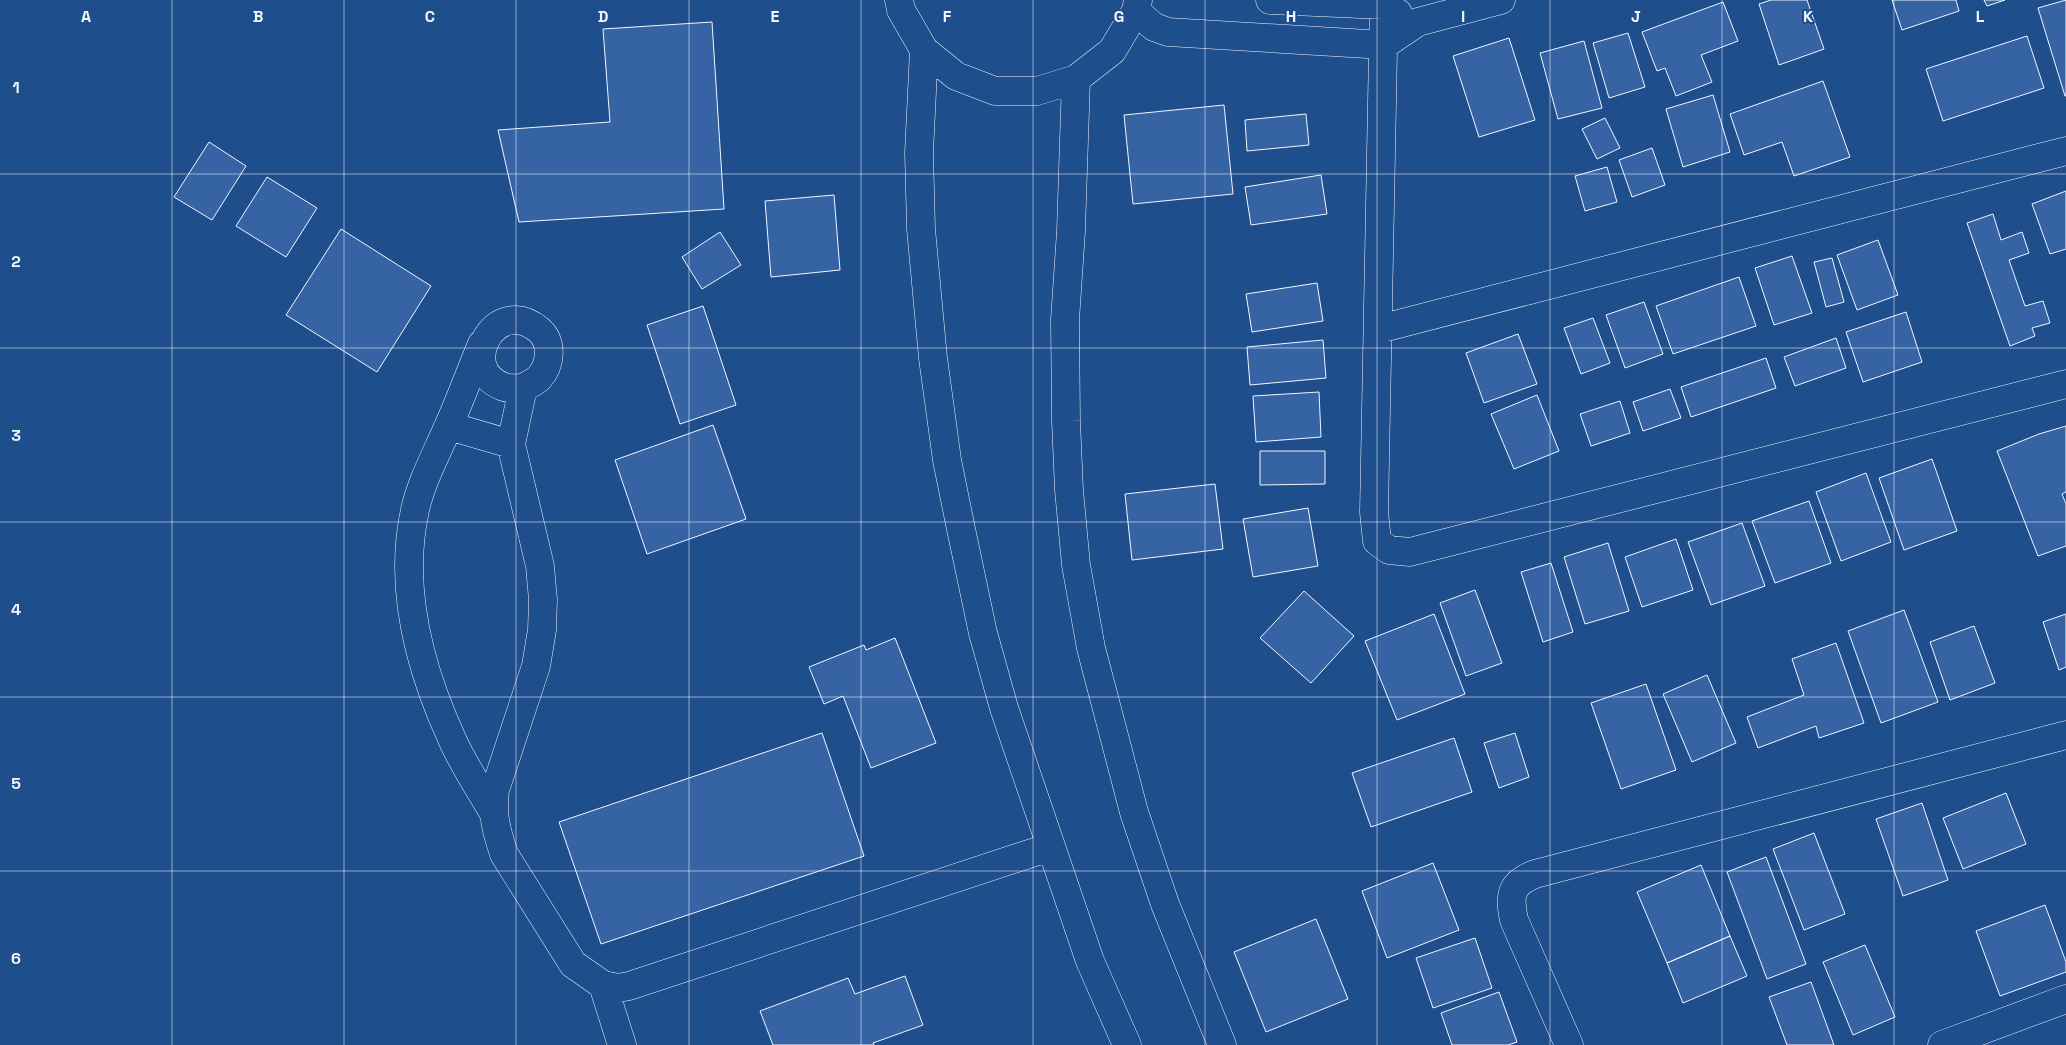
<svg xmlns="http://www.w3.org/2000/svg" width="2066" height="1045" font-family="'Space Grotesk',sans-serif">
<rect width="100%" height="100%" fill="#1f4e8c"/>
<path fill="#3563a3" stroke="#f2f6ff" d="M 1771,0 L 1807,0 L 1824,49 L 1779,65 L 1759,4 Z
M 1892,0 L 1956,0 L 1959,11 L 1902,30 Z
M 1984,0 L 2005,0 L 1987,6 Z
M 2066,0 L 2066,96 L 2065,96 L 2038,8 Z
M 1723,2 L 1738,41 L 1701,55 L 1712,82 L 1676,96 L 1665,68 L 1657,71 L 1642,32 Z
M 712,22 L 724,209 L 519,222 L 498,130 L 610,122 L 603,29 Z
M 1628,33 L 1645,87 L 1609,98 L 1593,43 Z
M 2027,36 L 2044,88 L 1943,121 L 1926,69 Z
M 1509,38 L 1535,120 L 1479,137 L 1453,56 Z
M 1584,41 L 1602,108 L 1558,119 L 1540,53 Z
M 1823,81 L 1850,157 L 1794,176 L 1782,142 L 1744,155 L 1730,114 Z
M 1713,95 L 1730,152 L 1683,167 L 1666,109 Z
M 1224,105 L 1233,194 L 1133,204 L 1124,115 Z
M 1306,114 L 1309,145 L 1247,151 L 1245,120 Z
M 1605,118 L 1620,148 L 1597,159 L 1582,129 Z
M 209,142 L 246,166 L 212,220 L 174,197 Z
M 1652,148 L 1665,185 L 1632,197 L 1619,160 Z
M 1607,167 L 1617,202 L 1585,211 L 1575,176 Z
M 1321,175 L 1327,214 L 1251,225 L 1245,187 Z
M 267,177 L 317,208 L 286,257 L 236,226 Z
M 2066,191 L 2066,249 L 2050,254 L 2032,204 Z
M 834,195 L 840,270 L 771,277 L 765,201 Z
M 1993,214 L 2001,240 L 2022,232 L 2029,253 L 2009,260 L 2025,306 L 2043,301 L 2050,323 L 2032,328 L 2035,336 L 2010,346 L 1967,223 Z
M 341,229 L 431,286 L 377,372 L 286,315 Z
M 720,232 L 741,265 L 702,289 L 682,257 Z
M 1878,240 L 1898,295 L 1857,310 L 1837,255 Z
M 1792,256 L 1812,313 L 1774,325 L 1755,268 Z
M 1832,258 L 1844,302 L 1826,307 L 1814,262 Z
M 1739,277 L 1756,326 L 1673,354 L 1656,306 Z
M 1317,283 L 1323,321 L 1252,332 L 1246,294 Z
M 1644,302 L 1663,354 L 1625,368 L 1606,315 Z
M 703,306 L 736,405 L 680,424 L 647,325 Z
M 1906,312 L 1922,362 L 1863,382 L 1846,332 Z
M 1593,318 L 1610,363 L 1581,374 L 1564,328 Z
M 1518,334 L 1537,384 L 1484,403 L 1466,353 Z
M 1836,338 L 1846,368 L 1795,386 L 1784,357 Z
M 1323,340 L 1326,378 L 1250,385 L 1247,347 Z
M 1766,358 L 1776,388 L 1691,417 L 1681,387 Z
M 1670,389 L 1681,418 L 1643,431 L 1633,402 Z
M 1319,392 L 1321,437 L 1256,442 L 1253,396 Z
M 1537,395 L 1559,451 L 1514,469 L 1491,414 Z
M 1620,401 L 1630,433 L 1591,446 L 1580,414 Z
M 713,425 L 746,519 L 647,554 L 615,460 Z
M 2066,426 L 2066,492 L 2062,494 L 2066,504 L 2066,546 L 2038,556 L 1997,451 L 2039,434 Z
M 1260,451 L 1325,451 L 1325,484 L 1260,485 Z
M 1932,459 L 1957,531 L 1904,550 L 1879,478 Z
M 1866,473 L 1891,542 L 1841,561 L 1816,492 Z
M 1215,484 L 1223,549 L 1132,560 L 1125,494 Z
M 1809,501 L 1831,563 L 1775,583 L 1752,521 Z
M 1308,508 L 1318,566 L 1253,577 L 1243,519 Z
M 1742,523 L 1765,586 L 1711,605 L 1688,542 Z
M 1676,539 L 1693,590 L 1642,607 L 1625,557 Z
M 1608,543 L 1629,611 L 1585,624 L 1564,557 Z
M 1551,563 L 1573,632 L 1543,642 L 1521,572 Z
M 1475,590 L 1502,663 L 1466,676 L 1440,603 Z
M 1304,591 L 1354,636 L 1311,683 L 1260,638 Z
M 1904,610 L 1938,702 L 1881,723 L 1848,631 Z
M 1434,614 L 1465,694 L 1397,720 L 1365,641 Z
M 2066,614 L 2066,667 L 2059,670 L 2043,622 Z
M 1974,626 L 1995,683 L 1950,700 L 1930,642 Z
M 895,638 L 936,743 L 871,768 L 843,696 L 824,704 L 809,667 L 864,645 L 866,650 Z
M 1836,643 L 1864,723 L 1819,738 L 1816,726 L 1758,748 L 1747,717 L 1804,695 L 1792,659 Z
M 1707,675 L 1736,743 L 1692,762 L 1663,694 Z
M 1646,684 L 1676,770 L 1621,789 L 1591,703 Z
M 822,733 L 864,856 L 601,944 L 559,822 Z
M 1515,733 L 1529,777 L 1499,788 L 1484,743 Z
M 1454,738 L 1472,792 L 1371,827 L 1352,773 Z
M 2006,793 L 2026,844 L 1963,869 L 1943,818 Z
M 1922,803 L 1948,880 L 1903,896 L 1876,819 Z
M 1814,833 L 1845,914 L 1804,930 L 1773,849 Z
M 1766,857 L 1806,964 L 1767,979 L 1727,872 Z
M 1433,863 L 1459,930 L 1387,958 L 1362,891 Z
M 1701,865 L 1730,936 L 1667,963 L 1637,892 Z
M 2045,905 L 2066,962 L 2066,972 L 2000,996 L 1976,931 Z
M 1316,919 L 1348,999 L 1266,1032 L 1234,952 Z
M 1730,936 L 1747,976 L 1683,1003 L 1667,963 Z
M 1475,938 L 1492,988 L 1433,1008 L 1416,958 Z
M 1865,945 L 1895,1017 L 1853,1035 L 1823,962 Z
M 905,976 L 923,1025 L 873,1043 L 874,1045 L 773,1045 L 760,1011 L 848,978 L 855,994 Z
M 1811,982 L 1834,1045 L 1787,1045 L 1769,997 Z
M 1499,992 L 1517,1042 L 1508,1045 L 1452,1045 L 1441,1013 Z"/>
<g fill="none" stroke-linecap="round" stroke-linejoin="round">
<g stroke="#f2f6ff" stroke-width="29">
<path id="minor" d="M 899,0 L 901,10 L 924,50 L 956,76 L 995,91 L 1037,91 L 1076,79 L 1112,51 L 1136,11 L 1138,0
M 1270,0 L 1383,5 L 1398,13
M 1384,0 L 1374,512 L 1377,541 L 1389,550 L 1410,552 L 2066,384
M 1136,11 L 1154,27 L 1168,32 L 1384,45 L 1418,22 L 1501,0
M 924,50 L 919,153 L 921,229 L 933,358 L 947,460 L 961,529 L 983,633 L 1004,708 L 1090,961 L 1127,1045
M 1076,79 L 1071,231 L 1065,320 L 1066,421 L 1069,490 L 1076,565 L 1091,648 L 1134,812 L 1165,904 L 1222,1045
M 1379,329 L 2066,151
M 482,344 C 470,372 460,401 447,429 C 436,455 421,482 415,510 C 398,587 420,669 452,739 C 463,764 479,788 493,812
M 523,388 C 517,388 509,389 504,387 C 454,369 496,293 539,330 C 553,342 551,365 539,378 C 535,382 528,385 523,388 L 511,444 L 540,566 L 543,600 L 542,630 L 536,666 L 495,790 C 492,815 496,830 504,854 L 573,964 L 603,985 L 618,988 L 629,986 L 1050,847
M 449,426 L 511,444
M 603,985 L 622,1045
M 1569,1045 L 1514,920 C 1509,895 1510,884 1535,874 L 2066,735
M 1942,1045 L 2066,999"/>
</g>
<use href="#minor" stroke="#1f4e8c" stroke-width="28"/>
</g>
<path fill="none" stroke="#f2f6ff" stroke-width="1" stroke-opacity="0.55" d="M 172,0 L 172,1045M 344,0 L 344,1045M 516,0 L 516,1045M 689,0 L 689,1045M 861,0 L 861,1045M 1033,0 L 1033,1045M 1205,0 L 1205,1045M 1377,0 L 1377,1045M 1550,0 L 1550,1045M 1722,0 L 1722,1045M 1894,0 L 1894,1045M 0,174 L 2066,174M 0,348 L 2066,348M 0,522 L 2066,522M 0,697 L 2066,697M 0,871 L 2066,871"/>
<g font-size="16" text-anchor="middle" font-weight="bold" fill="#f2f6ff" stroke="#1f4e8c" stroke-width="4" stroke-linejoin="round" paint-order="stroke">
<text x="86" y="22">A</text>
<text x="258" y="22">B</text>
<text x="430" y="22">C</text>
<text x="603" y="22">D</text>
<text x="775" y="22">E</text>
<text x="947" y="22">F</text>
<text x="1119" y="22">G</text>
<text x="1291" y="22">H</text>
<text x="1463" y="22">I</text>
<text x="1636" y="22">J</text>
<text x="1808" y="22">K</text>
<text x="1980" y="22">L</text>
<text x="16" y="93">1</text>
<text x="16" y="267">2</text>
<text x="16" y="441">3</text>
<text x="16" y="615">4</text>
<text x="16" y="789">5</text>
<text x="16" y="964">6</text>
</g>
</svg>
